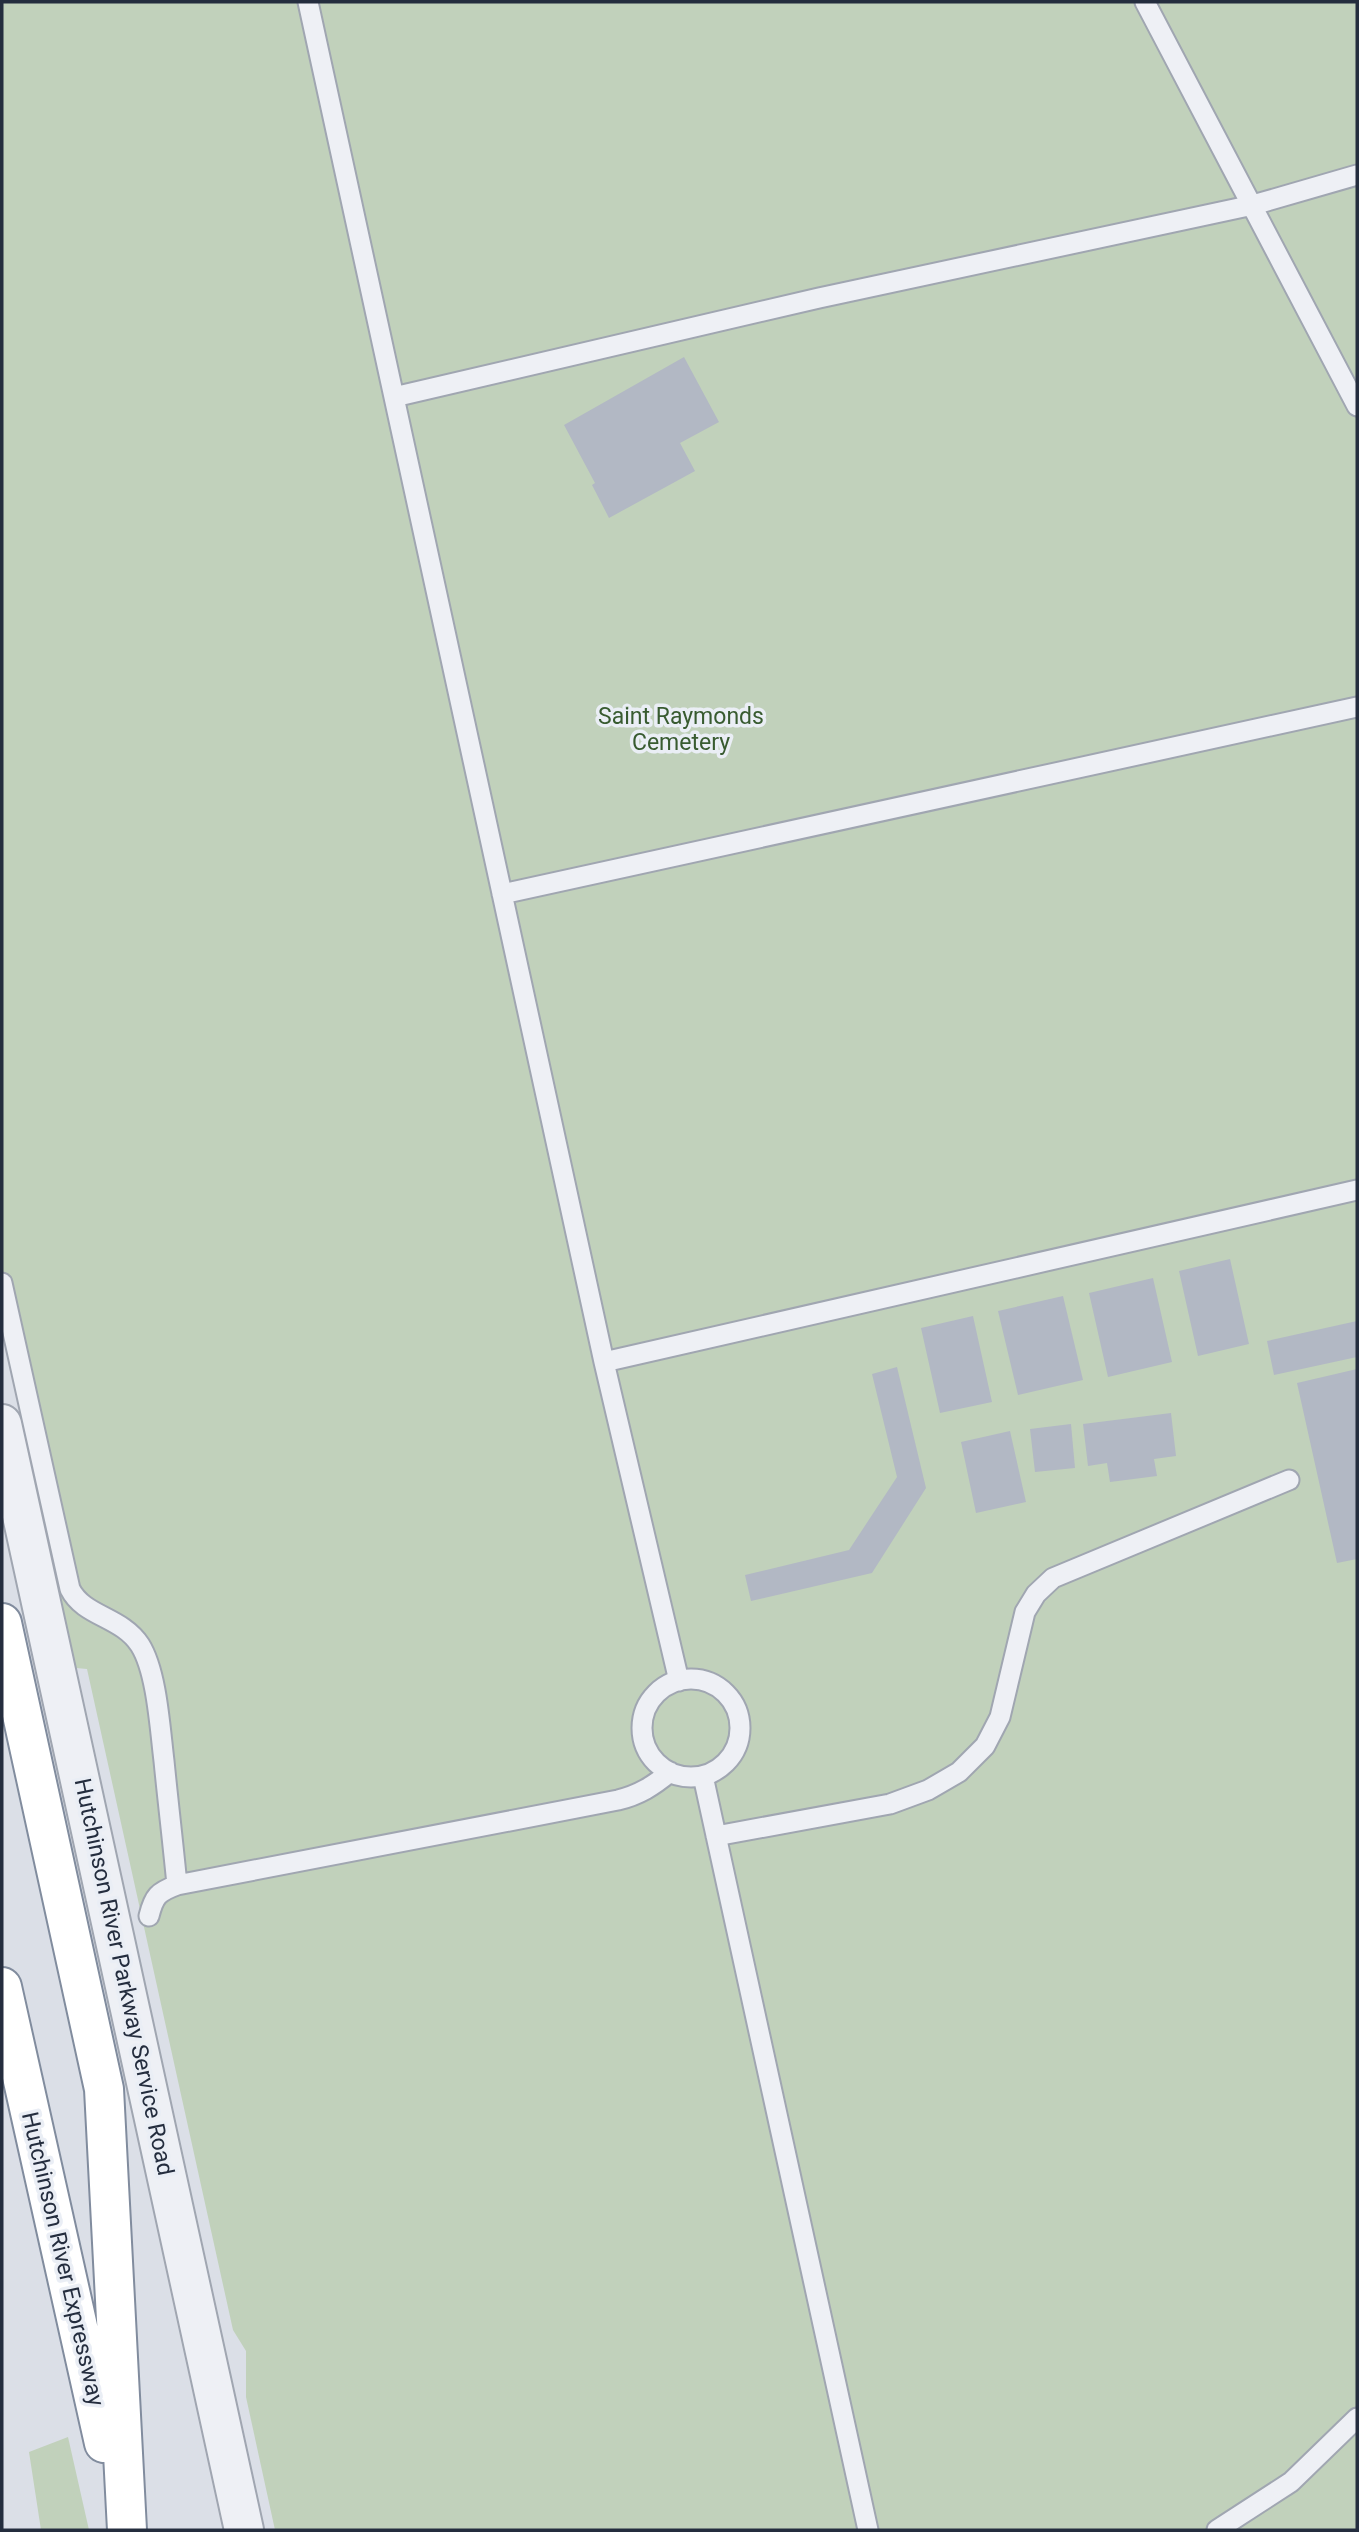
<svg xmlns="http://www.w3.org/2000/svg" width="1359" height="2532" font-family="Roboto,sans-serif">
<rect width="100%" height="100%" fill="#dbdfe7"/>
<path fill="#c1d1bb" d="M 2,2 L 1357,2 L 1357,2530 L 275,2530 L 246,2397 L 246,2351 L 233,2330 L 87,1669 L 76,1668 L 2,1330 Z
M 68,2437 L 89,2530 L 41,2530 L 29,2452 Z"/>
<path fill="#b2b8c4" d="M 684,357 L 719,422 L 680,443 L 695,471 L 609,518 L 592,485 L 595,483 L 564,425 Z
M 1230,1259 L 1249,1344 L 1198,1356 L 1179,1271 Z
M 1153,1278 L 1172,1362 L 1108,1377 L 1089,1293 Z
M 1063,1296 L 1083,1380 L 1018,1395 L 998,1311 Z
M 973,1316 L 992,1402 L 940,1413 L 921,1328 Z
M 1357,1321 L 1357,1357 L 1274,1375 L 1267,1341 Z
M 897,1367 L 926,1488 L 872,1573 L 751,1601 L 745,1575 L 849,1550 L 897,1477 L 872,1374 Z
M 1357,1369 L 1357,1559 L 1337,1563 L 1297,1383 Z
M 1171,1413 L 1176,1456 L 1154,1459 L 1157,1476 L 1110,1482 L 1107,1463 L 1088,1466 L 1083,1424 Z
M 1071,1424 L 1075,1468 L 1035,1472 L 1030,1429 Z
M 1010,1431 L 1026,1502 L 976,1513 L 961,1442 Z"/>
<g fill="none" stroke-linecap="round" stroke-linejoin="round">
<g stroke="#a0a6b1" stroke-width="23">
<path id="service" d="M 308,2 L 604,1362 L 679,1681
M 1145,2 L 1357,406
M 394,397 L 819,298 L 1253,205 L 1357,175
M 502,894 L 1357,707
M 2,1283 L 70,1589 C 84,1617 121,1616 140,1645 C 157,1672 160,1729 164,1761 C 168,1802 173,1843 177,1885
M 604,1362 L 1357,1190
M642 1728a49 49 0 1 1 98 0a49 49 0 1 1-98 0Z
M 703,1776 L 868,2530
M 716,1836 L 890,1804 L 928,1790 L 959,1772 L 985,1746 L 1000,1717 L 1025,1612 L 1036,1594 L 1053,1578 L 1289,1480
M 149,1916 C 154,1896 158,1892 177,1885 L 618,1800 C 639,1795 653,1786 670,1772
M 1217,2530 L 1291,2482 L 1357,2418"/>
</g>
<g stroke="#a0a6b1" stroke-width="42">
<path id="tertiary" d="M 2,1424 L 244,2530"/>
</g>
<g stroke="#818c9e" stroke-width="42">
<path id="motorway" d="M 2,1623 L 104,2089 L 127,2530
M 2,1987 L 104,2443"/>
</g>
<use href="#service" stroke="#eef0f5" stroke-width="19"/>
<use href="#tertiary" stroke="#eef0f5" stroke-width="38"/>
<use href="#motorway" stroke="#fff" stroke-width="38"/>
</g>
<g text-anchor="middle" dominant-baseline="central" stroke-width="7" stroke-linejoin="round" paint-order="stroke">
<g font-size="23" fill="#385b30" stroke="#eaeef5">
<text x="681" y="716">Saint Raymonds<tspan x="681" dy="26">Cemetery</tspan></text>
</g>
<g font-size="23" fill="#242d3e" stroke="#eaeef5">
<text transform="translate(124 1977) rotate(78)">Hutchinson River Parkway Service Road</text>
<text transform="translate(63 2259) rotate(77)">Hutchinson River Expressway</text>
</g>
</g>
<rect width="1359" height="2532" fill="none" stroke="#242d3e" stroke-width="7"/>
</svg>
